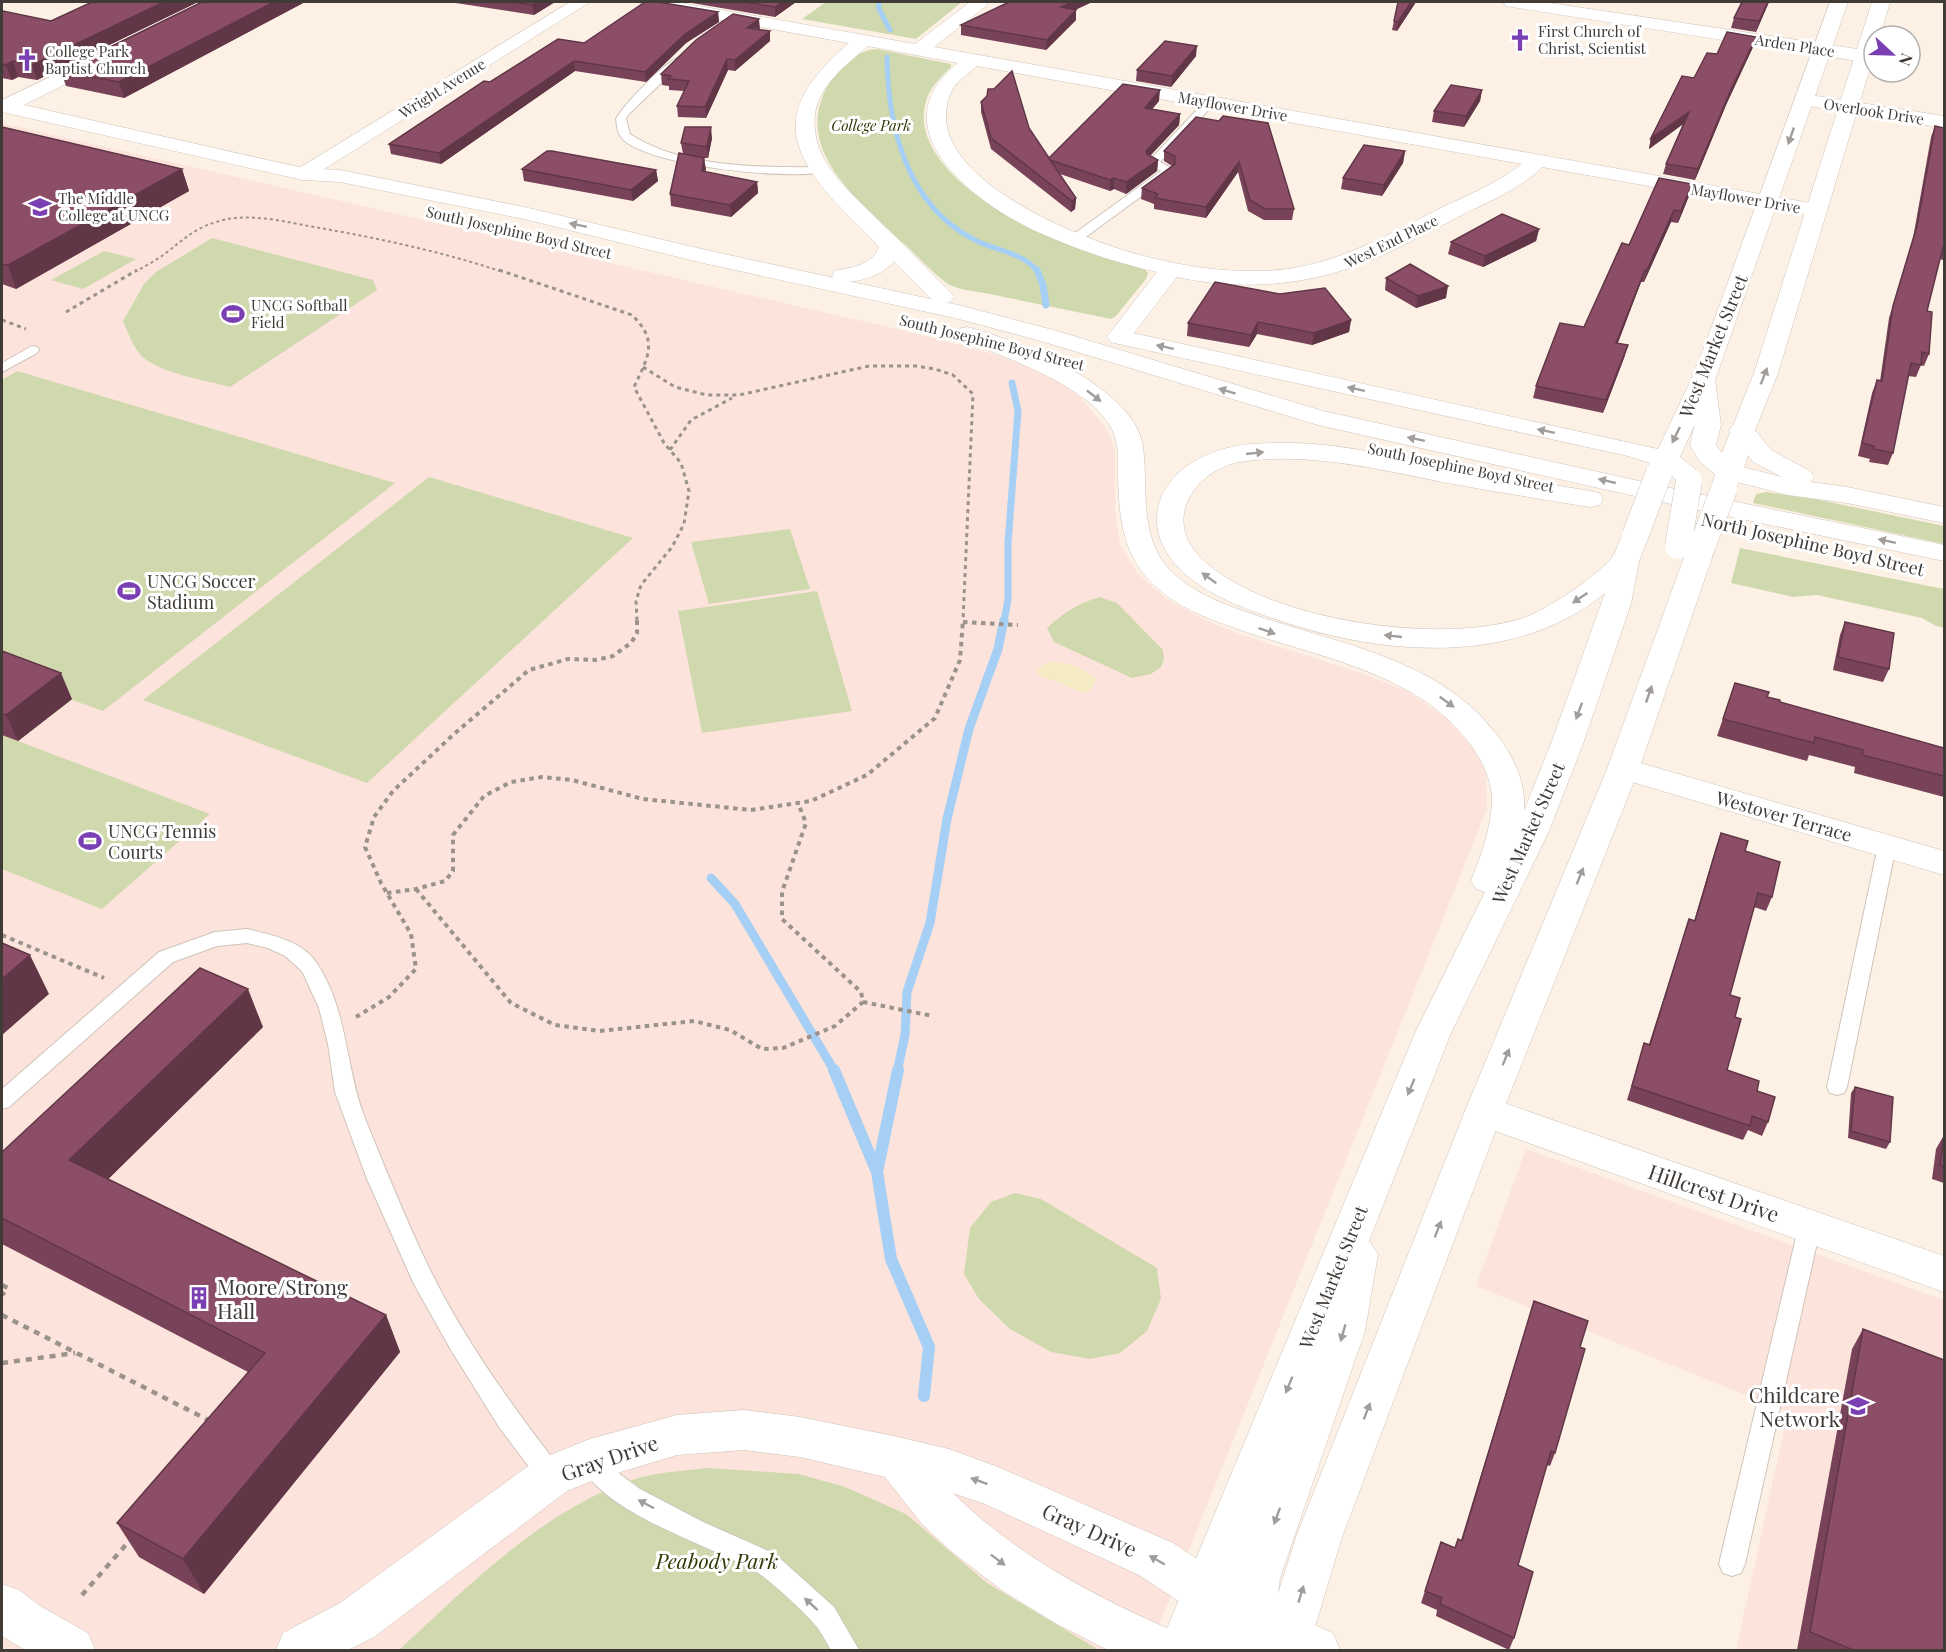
<svg xmlns="http://www.w3.org/2000/svg" width="1946" height="1652" font-family="'Playfair Display',serif">
<rect width="100%" height="100%" fill="#fdf1e6"/>
<path fill="#fce3db" d="M 2,123 L 897,329 L 987,352 L 1030,367 L 1061,382 L 1081,398 L 1106,428 L 1115,449 L 1115,509 L 1120,544 L 1138,574 L 1164,597 L 1197,616 L 1236,633 L 1361,673 L 1407,691 L 1448,719 L 1473,749 L 1486,773 L 1487,809 L 1149,1650 L 2,1650 Z
M 1526,1149 L 1944,1300 L 1944,1650 L 1736,1650 L 1788,1412 L 1476,1286 Z"/>
<path fill="#d0d9ae" d="M 826,2 L 962,2 L 916,39 L 802,19 Z
M 877,49 L 951,64 L 951,67 C 940,78 928,89 925,105 C 913,160 990,208 1032,229 C 1067,246 1107,256 1144,269 L 1148,273 L 1146,279 L 1116,316 L 1111,319 C 1072,311 1033,303 995,295 C 981,292 963,291 950,285 C 939,280 914,252 903,243 C 863,204 793,153 826,89 C 836,71 856,49 877,49 Z
M 212,238 L 373,280 L 377,290 L 230,387 C 205,380 164,374 144,358 C 134,350 128,332 123,321 L 144,284 L 156,272 Z
M 104,251 L 136,259 L 83,289 L 51,280 Z
M 17,371 L 395,483 L 103,711 L 72,700 L 18,741 L 210,814 L 102,909 L 2,869 L 2,380 Z
M 429,477 L 633,538 L 367,783 L 143,700 Z
M 1767,492 L 1820,500 L 1944,526 L 1944,544 L 1753,503 L 1756,494 Z
M 790,529 L 810,589 L 709,604 L 691,542 Z
M 1740,548 L 1944,589 L 1944,628 L 1936,626 L 1922,618 L 1817,595 L 1793,597 L 1731,583 Z
M 817,591 L 852,711 L 702,733 L 678,611 Z
M 1100,597 L 1117,603 L 1163,650 L 1164,659 L 1161,667 L 1151,674 L 1132,678 L 1054,642 L 1047,628 C 1063,613 1078,603 1100,597 Z
M 1015,1193 L 1041,1199 L 1157,1268 L 1161,1299 L 1147,1331 L 1120,1353 L 1090,1359 L 1051,1352 L 1010,1329 L 979,1299 L 964,1274 L 970,1228 L 991,1202 Z
M 707,1468 L 799,1474 L 845,1487 L 906,1514 L 987,1583 L 1099,1650 L 399,1650 C 469,1586 542,1510 635,1479 C 657,1472 684,1471 707,1468 Z"/>
<path fill="#f4eac4" d="M 1049,662 C 1068,662 1081,667 1096,678 C 1091,703 1073,688 1059,682 C 1053,680 1046,678 1040,676 L 1037,671 L 1041,666 Z"/>
<g fill="none" stroke-linecap="round" stroke-linejoin="round">
<path stroke="#a5cff5" stroke-width="5" d="M 879,2 L 879,9 L 890,30
M 887,57 C 888,126 906,204 973,239 C 994,251 1022,251 1038,272"/>
<path stroke="#a5cff5" stroke-width="7" d="M 1037,270 L 1043,285 L 1046,305
M 1004,621 L 1008,600 L 1008,543 L 1018,411 L 1012,383"/>
<path stroke="#a5cff5" stroke-width="9" d="M 711,878 L 735,904 L 835,1072
M 897,1072 L 905,1035 L 907,992 L 930,923 L 947,819 L 969,729 L 998,649 L 1004,620"/>
<path stroke="#a5cff5" stroke-width="12" d="M 834,1070 L 877,1172 L 891,1259 L 929,1347 L 924,1396
M 877,1172 L 898,1070"/>
<g stroke="#cfc4ba" stroke-width="2">
<path id="lane" d="M 679,57 L 684,60 L 683,62 L 628,115 L 626,119 L 630,134 C 679,167 760,168 818,167 L 822,168 L 822,172 C 787,180 643,166 621,137 C 617,132 617,124 616,119 C 624,104 664,63 679,57 Z
M 1210,99 L 1214,100 L 1214,104 L 1160,162 L 1173,169 L 1173,173 L 1079,242 L 1071,242 L 1071,236 L 1161,171 L 1147,163 L 1206,100 Z
M 32,346 L 37,347 L 39,350 L 37,353 L 2,372 L 2,363 Z
M 1887,840 L 1893,842 L 1896,846 L 1847,1087 L 1844,1093 L 1837,1095 L 1830,1093 L 1827,1087 L 1878,846 L 1881,842 Z
M 247,929 C 272,935 304,941 318,965 C 348,1012 345,1065 364,1116 C 385,1168 406,1220 430,1270 C 465,1341 512,1406 560,1468 L 563,1476 L 560,1484 L 551,1487 L 542,1484 L 499,1427 L 451,1350 L 414,1284 L 367,1179 L 335,1092 L 328,1044 L 319,1008 L 302,971 L 285,956 L 268,948 L 247,943 L 217,946 L 173,962 L 9,1107 L 2,1109 L 2,1089 L 159,952 L 215,932 Z
M 1810,1216 L 1818,1218 L 1821,1225 L 1745,1564 L 1741,1573 L 1732,1576 L 1723,1573 L 1719,1564 L 1799,1225 L 1802,1218 Z
M 590,1449 L 599,1452 L 621,1475 L 640,1489 L 703,1522 L 775,1554 L 834,1607 L 859,1650 L 831,1650 C 827,1643 822,1634 817,1627 C 808,1615 768,1578 755,1571 C 706,1543 602,1514 578,1460 L 581,1452 Z"/>
</g>
<g stroke="#cfc4ba" stroke-width="1">
<path id="street" d="M 570,2 L 590,2 L 310,178 L 303,180 L 296,178 L 293,174 L 296,170 Z
M 640,2 L 676,2 L 915,44 L 970,2 L 988,2 L 986,6 L 934,47 L 1816,204 L 1824,205 L 1827,210 L 1824,215 L 1816,216 L 1542,167 C 1518,191 1486,202 1456,218 C 1426,233 1397,250 1366,262 C 1306,286 1240,291 1177,277 L 1127,342 L 1119,344 L 1111,342 L 1107,337 L 1157,272 C 1117,263 1078,250 1040,233 C 977,205 875,129 958,63 L 868,46 C 847,64 819,85 815,114 C 813,129 817,146 824,159 C 838,184 862,203 882,224 C 905,246 927,269 950,292 L 954,297 L 950,302 L 942,304 L 934,302 L 894,261 C 883,276 853,285 835,281 L 832,276 L 835,271 C 852,267 873,265 879,247 C 867,233 853,221 840,207 C 778,141 781,102 849,43 L 649,7 L 643,6 ZM 977,66 L 1522,164 C 1497,184 1467,195 1439,209 C 1382,238 1327,270 1261,271 C 1221,272 1182,266 1144,256 C 1088,242 948,187 946,118 C 946,108 948,96 954,87 C 960,79 969,73 977,66 Z
M 1503,2 L 1543,2 L 1864,50 L 1871,52 L 1873,56 L 1871,60 L 1864,62 L 1512,7 L 1506,6 Z
M 1804,94 L 1944,116 L 1944,128 L 1797,104 L 1794,100 L 1797,96 Z
M 1742,422 L 1751,425 L 1771,450 L 1810,471 L 1814,477 L 1811,482 L 1847,487 L 1944,507 L 1944,523 L 1847,503 L 1788,495 L 1721,478 L 1717,472 L 1721,466 L 1730,464 L 1782,477 L 1753,462 L 1729,430 L 1733,425 Z
M 1623,758 L 1944,851 L 1944,875 L 1612,776 L 1607,769 L 1612,762 Z
M 1484,1096 L 1944,1256 L 1944,1292 L 1470,1122 L 1465,1111 L 1470,1100 Z
M 744,1410 L 800,1417 L 898,1437 L 949,1449 L 998,1467 L 1173,1543 L 1223,1576 L 1230,1592 L 1223,1608 L 1206,1615 L 1189,1608 L 1139,1575 L 985,1504 L 953,1493 C 1016,1556 1098,1598 1178,1633 L 1185,1650 L 1108,1650 L 1057,1624 L 1003,1591 L 952,1552 L 922,1524 L 885,1477 L 800,1457 L 744,1450 L 677,1455 L 594,1480 L 567,1491 L 374,1637 L 348,1650 L 276,1650 L 283,1633 L 340,1603 L 535,1461 L 590,1439 L 677,1415 Z
M 2,1584 L 19,1590 L 40,1606 L 88,1633 L 95,1650 L 25,1650 L 2,1636 Z
M 1287,1613 L 1333,1633 L 1340,1650 L 1269,1650 L 1263,1637 L 1270,1620 Z"/>
</g>
<g stroke="#cfc4ba" stroke-width="1">
<path id="secondary" d="M 1830,2 L 1848,2 L 1715,380 L 1721,425 L 1716,445 L 1722,453 L 1754,373 L 1872,2 L 1890,2 L 1880,36 L 1874,36 L 1874,55 L 1778,373 L 1755,430 L 1743,472 L 1733,495 L 1724,497 L 1715,495 L 1711,489 L 1715,474 L 1701,463 L 1690,445 L 1695,424 L 1680,457 L 1695,469 L 1702,481 L 1698,487 L 1689,489 L 1680,487 L 1671,474 L 1668,479 L 1659,481 L 1650,479 L 1646,473 L 1650,463 L 1628,456 L 1119,344 L 1111,342 L 1107,337 L 1111,332 L 1119,330 L 1658,449 L 1691,380 L 1708,337 Z
M 103,52 L 110,54 L 112,58 L 110,62 L 24,105 L 303,168 L 340,170 L 524,207 L 706,250 L 958,305 L 1057,331 L 1323,411 L 1684,491 L 1944,545 L 1944,561 L 1684,507 L 1318,425 L 1041,341 L 955,318 L 703,263 L 524,219 L 340,182 L 303,180 L 2,112 L 2,100 Z
M 967,327 C 1018,340 1128,385 1142,441 C 1149,479 1139,522 1160,557 C 1179,588 1220,603 1252,614 C 1337,644 1439,658 1497,735 C 1514,758 1526,782 1524,811 L 1552,741 L 1605,593 C 1513,669 1375,655 1269,617 C 1239,606 1206,594 1182,571 C 1138,529 1155,476 1209,454 C 1232,444 1258,443 1282,443 C 1334,442 1384,455 1434,464 C 1486,474 1538,482 1590,491 L 1600,493 L 1603,499 L 1600,505 L 1590,507 C 1541,499 1491,491 1442,482 C 1377,469 1313,453 1246,461 C 1199,466 1160,516 1200,557 C 1262,621 1449,648 1531,615 C 1550,607 1602,573 1613,556 C 1618,548 1620,538 1625,530 L 1635,528 L 1645,530 L 1649,536 L 1639,561 L 1631,604 L 1584,741 L 1549,831 L 1451,1033 L 1369,1241 L 1378,1254 L 1365,1331 L 1280,1578 L 1278,1594 L 1296,1537 L 1465,1111 L 1607,769 L 1686,552 L 1690,546 L 1700,544 L 1710,546 L 1714,552 L 1639,769 L 1503,1111 L 1342,1537 L 1308,1650 L 1158,1650 L 1415,1033 L 1485,892 L 1476,889 L 1471,881 C 1481,855 1492,827 1492,798 C 1491,778 1482,760 1470,744 C 1417,671 1315,657 1235,628 C 1207,618 1177,607 1155,586 C 1122,555 1119,517 1118,474 C 1118,459 1119,443 1112,429 C 1090,386 1003,356 959,339 L 955,334 L 959,329 Z"/>
</g>
<path stroke="#9a928b" stroke-width="2" stroke-dasharray="3 3" stroke-linecap="butt" d="M 135,272 C 145,266 157,260 166,253 C 184,239 194,229 216,222 C 248,211 289,223 320,228 C 382,239 443,252 503,272"/>
<path stroke="#9a928b" stroke-width="3" stroke-dasharray="4 4" stroke-linecap="butt" d="M 499,270 L 632,315 C 659,341 648,357 634,387 L 664,443 L 681,463 L 689,491 L 684,524 L 672,547 L 641,585 L 636,601 L 637,621
M 66,312 L 137,270
M 2,320 L 26,329
M 643,367 L 675,387 L 707,395 L 739,395 L 869,366 L 916,366 L 935,369 L 953,375 L 973,394 L 963,621
M 670,450 L 691,420 L 732,398"/>
<path stroke="#9a928b" stroke-width="4" stroke-dasharray="4.5 4.5" stroke-linecap="butt" d="M 963,622 L 1018,625
M 416,889 L 511,1003 L 555,1025 L 600,1031 L 694,1021 L 730,1030 L 762,1049 L 783,1048 L 835,1026 L 863,1002 L 861,992 L 782,919 L 782,892 L 806,823 L 798,803
M 387,893 L 416,889 L 445,881 L 453,871 L 453,835 L 484,796 L 511,782 L 542,777 L 572,780 L 643,799 L 751,810 L 811,801 L 867,775 L 935,718 L 960,660 L 963,620
M 2,935 L 104,978
M 863,1002 L 933,1016
M 356,1017 L 389,997 L 416,969 L 411,934 L 381,883 L 365,847 L 374,817 L 393,791 L 454,734 L 529,670 L 568,659 L 596,660 L 613,656 L 631,643 L 637,633 L 637,620"/>
<path stroke="#9a928b" stroke-width="4.5" stroke-dasharray="6 6" stroke-linecap="butt" d="M 2,1285 L 8,1288 L 2,1295
M 2,1315 L 210,1421
M 2,1363 L 75,1353
M 82,1595 L 131,1539"/>
<use href="#lane" fill="#fff" fill-rule="evenodd"/>
<use href="#street" fill="#fff" fill-rule="evenodd"/>
<use href="#secondary" fill="#fff" fill-rule="evenodd"/>
<g stroke="#cfc4ba" stroke-width="27" stroke-linecap="butt">
<path id="secondary-bridge" d="M 1635,536 L 1659,473
M 1678,546 L 1689,481
M 1700,552 L 1724,489"/>
</g>
<use href="#secondary-bridge" stroke="#fff" stroke-width="26"/>
</g>
<path fill="#784358" d="M 92,2 L 198,2 L 37,80 L 18,77 L 12,80 L 2,78 L 2,12 L 51,21 Z
M 202,2 L 305,2 L 124,98 L 66,86 L 61,71 Z
M 449,2 L 555,2 L 534,15 Z
M 686,2 L 796,2 L 775,17 Z
M 1092,2 L 1075,10 L 1076,10 L 1076,20 L 1046,50 L 961,35 L 961,25 Z
M 1416,2 L 1397,31 L 1392,30 L 1394,21 Z
M 1769,2 L 1756,32 L 1731,28 L 1734,18 Z
M 718,12 L 719,22 L 686,43 L 646,82 L 575,71 L 441,164 L 391,154 L 389,144 L 490,82 L 584,43 Z
M 759,29 L 770,41 L 735,71 L 728,70 L 706,118 L 678,117 L 677,106 L 684,91 L 669,90 L 669,86 L 662,85 L 661,74 Z
M 1756,37 L 1753,47 L 1726,105 L 1695,180 L 1663,174 L 1666,164 L 1683,124 L 1649,149 L 1651,138 L 1694,78 L 1717,54 Z
M 1196,56 L 1171,87 L 1136,81 L 1137,70 Z
M 994,89 L 1029,128 L 1049,158 L 1159,101 L 1152,109 L 1180,114 L 1179,125 L 1150,156 L 1158,160 L 1157,171 L 1126,194 L 1114,189 L 1110,191 L 1060,174 L 1076,198 L 1075,209 L 1071,212 L 991,149 L 981,112 L 981,102 Z
M 1482,90 L 1480,101 L 1464,127 L 1432,122 L 1434,111 Z
M 1196,117 L 1294,209 L 1292,220 L 1264,220 L 1248,211 L 1238,172 L 1206,218 L 1154,209 L 1154,204 L 1141,199 L 1142,188 L 1172,166 L 1164,161 L 1164,151 Z
M 1935,126 L 1944,128 L 1944,256 L 1943,260 L 1940,259 L 1927,311 L 1929,354 L 1924,366 L 1921,365 L 1916,377 L 1908,376 L 1893,453 L 1888,465 L 1869,462 L 1870,459 L 1858,456 L 1872,393 L 1877,380 L 1880,381 L 1889,318 L 1913,238 L 1931,137 Z
M 2,127 L 182,169 L 189,191 L 16,289 L 2,284 Z
M 712,138 L 708,158 L 704,158 L 705,172 L 757,182 L 758,193 L 731,217 L 671,206 L 670,194 L 683,154 L 681,143 Z
M 1405,151 L 1403,163 L 1382,196 L 1341,189 L 1343,178 Z
M 522,169 L 656,170 L 658,181 L 633,201 L 524,181 Z
M 1692,184 L 1689,196 L 1678,223 L 1671,222 L 1644,282 L 1641,282 L 1618,343 L 1628,345 L 1624,358 L 1603,413 L 1533,398 L 1536,386 L 1584,327 L 1629,245 Z
M 1539,229 L 1536,241 L 1483,267 L 1448,254 L 1451,242 Z
M 1386,278 L 1446,298 L 1416,308 L 1385,290 Z
M 1351,320 L 1349,332 L 1312,345 L 1257,334 L 1249,347 L 1187,336 L 1188,323 Z
M 1845,622 L 1889,669 L 1883,682 L 1833,670 L 1840,635 Z
M 2,651 L 72,699 L 18,741 L 2,735 Z
M 1735,683 L 1780,702 L 1944,748 L 1944,801 L 1944,797 L 1854,773 L 1855,767 L 1809,755 L 1807,761 L 1717,736 Z
M 1721,833 L 1745,851 L 1772,897 L 1766,911 L 1754,907 L 1730,995 L 1735,1017 L 1727,1070 L 1757,1091 L 1768,1122 L 1762,1136 L 1748,1130 L 1743,1140 L 1627,1100 L 1644,1043 L 1649,1044 L 1689,919 L 1694,921 L 1716,847 Z
M 263,1027 L 108,1179 L 386,1315 L 400,1352 L 204,1594 L 139,1557 L 117,1523 L 248,1372 L 2,1244 L 2,1152 Z
M 1855,1087 L 1890,1142 L 1886,1149 L 1848,1138 L 1851,1093 Z
M 1944,1135 L 1944,1183 L 1932,1179 L 1936,1149 Z
M 1534,1301 L 1580,1347 L 1555,1453 L 1550,1466 L 1547,1465 L 1518,1565 L 1514,1638 L 1509,1650 L 1436,1616 L 1437,1610 L 1421,1603 L 1441,1542 L 1455,1548 L 1461,1540 Z
M 1863,1329 L 1944,1650 L 1797,1650 L 1852,1349 Z"/>
<path fill="#613747" d="M 164,2 L 198,2 L 37,80 L 32,65 Z
M 274,2 L 305,2 L 124,98 L 119,82 Z
M 537,2 L 555,2 L 534,15 L 532,5 Z
M 782,2 L 796,2 L 775,17 L 775,7 Z
M 1072,2 L 1092,2 L 1060,17 L 1061,7 Z
M 1411,2 L 1416,2 L 1397,31 L 1398,22 Z
M 1768,2 L 1769,2 L 1756,32 L 1759,21 Z
M 1076,10 L 1076,20 L 1046,50 L 1047,40 Z
M 718,12 L 719,22 L 686,43 L 646,82 L 645,72 L 685,34 Z
M 759,19 L 760,29 L 747,28 Z
M 770,31 L 770,41 L 735,71 L 735,60 Z
M 1756,37 L 1753,47 L 1726,105 L 1695,180 L 1698,169 L 1729,94 Z
M 1197,46 L 1196,56 L 1171,87 L 1172,76 Z
M 727,59 L 728,70 L 706,118 L 705,107 Z
M 13,61 L 18,77 L 12,80 L 6,65 Z
M 574,61 L 575,71 L 441,164 L 439,153 Z
M 1160,90 L 1159,101 L 1144,119 L 1145,108 Z
M 1482,90 L 1480,101 L 1464,127 L 1466,116 Z
M 1689,112 L 1686,122 L 1649,149 L 1651,138 Z
M 1180,114 L 1179,125 L 1145,161 L 1146,151 Z
M 711,127 L 712,138 L 708,158 L 707,147 Z
M 1405,151 L 1403,163 L 1382,196 L 1384,185 Z
M 704,158 L 706,169 L 703,183 L 702,171 Z
M 1158,160 L 1157,171 L 1126,194 L 1126,182 Z
M 1239,162 L 1238,172 L 1206,218 L 1206,207 Z
M 182,169 L 189,191 L 16,289 L 8,265 Z
M 656,170 L 658,181 L 633,201 L 631,190 Z
M 1114,178 L 1114,189 L 1110,191 L 1110,180 Z
M 757,182 L 758,193 L 731,217 L 730,205 Z
M 1692,184 L 1689,196 L 1678,223 L 1681,211 Z
M 1076,198 L 1075,209 L 1071,212 L 1072,201 Z
M 1674,210 L 1671,222 L 1644,282 L 1647,270 Z
M 1539,229 L 1536,241 L 1483,267 L 1485,256 Z
M 1645,270 L 1641,282 L 1613,355 L 1616,343 Z
M 1448,286 L 1446,298 L 1416,308 L 1418,296 Z
M 1351,320 L 1349,332 L 1312,345 L 1314,333 Z
M 1258,322 L 1257,334 L 1249,347 L 1251,335 Z
M 1628,345 L 1624,358 L 1603,413 L 1606,400 Z
M 61,673 L 72,699 L 18,741 L 6,715 Z
M 30,955 L 49,994 L 2,1035 L 2,979 Z
M 248,989 L 263,1027 L 89,1198 L 69,1160 Z
M 386,1315 L 400,1352 L 204,1594 L 183,1559 Z"/>
<path fill="#8b4e66" stroke="#613747" stroke-width="1.5" d="M 92,2 L 164,2 L 32,65 L 13,61 L 6,65 L 2,64 L 2,12 L 3,11 L 51,21 Z
M 202,2 L 274,2 L 119,82 L 61,71 Z
M 512,2 L 537,2 L 532,5 Z
M 645,2 L 658,2 L 718,12 L 685,34 L 645,72 L 574,61 L 439,153 L 389,144 L 484,81 L 490,82 L 558,39 L 584,43 Z
M 744,2 L 782,2 L 775,7 Z
M 1009,2 L 1072,2 L 1061,7 L 1076,10 L 1047,40 L 961,25 Z
M 1398,2 L 1411,2 L 1398,22 L 1394,21 Z
M 1742,2 L 1768,2 L 1759,21 L 1734,18 Z
M 733,14 L 759,19 L 747,28 L 770,31 L 735,60 L 727,59 L 705,107 L 677,106 L 689,81 L 668,79 L 671,76 L 661,74 L 696,40 Z
M 1727,32 L 1756,37 L 1729,94 L 1698,169 L 1666,164 L 1689,112 L 1651,138 L 1682,76 L 1694,78 L 1707,53 L 1717,54 Z
M 1165,41 L 1197,46 L 1172,76 L 1137,70 Z
M 1012,71 L 1029,128 L 1049,158 L 1123,84 L 1160,90 L 1145,108 L 1180,114 L 1146,151 L 1147,154 L 1158,160 L 1126,182 L 1114,178 L 1110,180 L 1050,160 L 1076,198 L 1072,201 L 991,138 L 981,102 L 987,96 L 988,89 L 994,89 Z
M 1451,85 L 1482,90 L 1466,116 L 1434,111 Z
M 1223,116 L 1268,123 L 1294,209 L 1265,209 L 1250,200 L 1239,162 L 1206,207 L 1155,198 L 1158,194 L 1142,188 L 1175,164 L 1175,156 L 1164,151 L 1196,117 L 1219,121 Z
M 1935,126 L 1944,128 L 1944,247 L 1943,247 L 1927,311 L 1932,312 L 1929,354 L 1922,352 L 1921,365 L 1911,363 L 1893,453 L 1874,449 L 1874,446 L 1862,443 L 1877,380 L 1882,381 L 1893,306 L 1917,226 Z
M 2,127 L 182,169 L 8,265 L 2,264 Z
M 685,127 L 711,127 L 707,147 L 681,143 Z
M 1364,145 L 1405,151 L 1384,185 L 1343,178 Z
M 547,151 L 552,151 L 656,170 L 631,190 L 522,169 Z
M 679,153 L 704,158 L 702,171 L 757,182 L 730,205 L 670,194 Z
M 1659,178 L 1692,184 L 1681,211 L 1674,210 L 1647,270 L 1645,270 L 1616,343 L 1628,345 L 1606,400 L 1536,386 L 1560,323 L 1584,327 L 1622,243 L 1629,245 Z
M 1502,214 L 1539,229 L 1485,256 L 1451,242 Z
M 1410,264 L 1448,286 L 1418,296 L 1386,278 Z
M 1215,282 L 1280,294 L 1325,288 L 1351,320 L 1314,333 L 1258,322 L 1251,335 L 1188,323 Z
M 1845,622 L 1894,633 L 1889,669 L 1838,657 Z
M 2,651 L 61,673 L 6,715 L 2,714 Z
M 1735,683 L 1769,692 L 1767,697 L 1780,700 L 1780,702 L 1944,748 L 1944,776 L 1862,755 L 1863,750 L 1815,737 L 1814,743 L 1723,719 Z
M 1721,833 L 1748,841 L 1745,851 L 1780,862 L 1772,897 L 1758,893 L 1730,995 L 1740,998 L 1735,1017 L 1741,1019 L 1727,1070 L 1759,1081 L 1757,1091 L 1775,1097 L 1768,1122 L 1752,1116 L 1750,1126 L 1632,1086 L 1644,1043 L 1650,1045 L 1689,919 L 1695,921 Z
M 2,943 L 30,955 L 2,979 Z
M 200,968 L 248,989 L 69,1160 L 386,1315 L 183,1559 L 117,1523 L 265,1353 L 2,1218 L 2,1152 Z
M 1855,1087 L 1893,1097 L 1890,1142 L 1851,1131 Z
M 1944,1135 L 1944,1167 L 1940,1165 Z
M 1534,1301 L 1588,1321 L 1580,1347 L 1585,1349 L 1555,1453 L 1551,1451 L 1518,1565 L 1533,1572 L 1514,1638 L 1440,1604 L 1442,1598 L 1425,1591 L 1441,1542 L 1455,1548 L 1458,1539 L 1462,1541 Z
M 1863,1329 L 1944,1360 L 1944,1650 L 1853,1650 L 1810,1632 Z"/>
<defs><path id="oneway-solid" d="M-6-.8H1V-3.2L6.5 0L1 3.2V.8H-6Z" transform="scale(1.5)"/></defs>
<g fill="#a09d9b">
<use href="#oneway-solid" transform="translate(1791 136) rotate(109)"/>
<use href="#oneway-solid" transform="translate(578 225) rotate(-168)"/>
<use href="#oneway-solid" transform="translate(1165 347) rotate(-168)"/>
<use href="#oneway-solid" transform="translate(1764 376) rotate(-69)"/>
<use href="#oneway-solid" transform="translate(1356 389) rotate(-168)"/>
<use href="#oneway-solid" transform="translate(1227 391) rotate(-163)"/>
<use href="#oneway-solid" transform="translate(1094 396) rotate(38)"/>
<use href="#oneway-solid" transform="translate(1546 431) rotate(-168)"/>
<use href="#oneway-solid" transform="translate(1676 435) rotate(116)"/>
<use href="#oneway-solid" transform="translate(1416 439) rotate(-168)"/>
<use href="#oneway-solid" transform="translate(1255 453) rotate(-6)"/>
<use href="#oneway-solid" transform="translate(1607 481) rotate(-167)"/>
<use href="#oneway-solid" transform="translate(1887 541) rotate(-168)"/>
<use href="#oneway-solid" transform="translate(1209 578) rotate(-144)"/>
<use href="#oneway-solid" transform="translate(1580 598) rotate(146)"/>
<use href="#oneway-solid" transform="translate(1267 631) rotate(19)"/>
<use href="#oneway-solid" transform="translate(1393 636) rotate(-174)"/>
<use href="#oneway-solid" transform="translate(1649 694) rotate(-71)"/>
<use href="#oneway-solid" transform="translate(1447 702) rotate(36)"/>
<use href="#oneway-solid" transform="translate(1579 711) rotate(110)"/>
<use href="#oneway-solid" transform="translate(1580 876) rotate(-68)"/>
<use href="#oneway-solid" transform="translate(1506 1057) rotate(-68)"/>
<use href="#oneway-solid" transform="translate(1411 1087) rotate(113)"/>
<use href="#oneway-solid" transform="translate(1438 1229) rotate(-69)"/>
<use href="#oneway-solid" transform="translate(1343 1333) rotate(106)"/>
<use href="#oneway-solid" transform="translate(1289 1385) rotate(112)"/>
<use href="#oneway-solid" transform="translate(1367 1411) rotate(-69)"/>
<use href="#oneway-solid" transform="translate(979 1481) rotate(-160)"/>
<use href="#oneway-solid" transform="translate(646 1504) rotate(-152)"/>
<use href="#oneway-solid" transform="translate(1277 1516) rotate(110)"/>
<use href="#oneway-solid" transform="translate(998 1560) rotate(37)"/>
<use href="#oneway-solid" transform="translate(1157 1560) rotate(-150)"/>
<use href="#oneway-solid" transform="translate(1301 1594) rotate(-73)"/>
<use href="#oneway-solid" transform="translate(811 1604) rotate(-138)"/>
</g>
<defs>
<g id="church-bare" transform="scale(1.8)"><path d="M-1.2-6h2.4v3.5h3.3v2.4h-3.3V6h-2.4V-.1h-3.3v-2.4h3.3Z" fill="#7b3fb4" stroke="#fff" stroke-width="2.5" paint-order="stroke"/></g>
<g id="school-bare" transform="scale(1.8)"><path d="M0-5L7-2L0 1L-7-2ZM-4 1L0 2.5L4 1V4Q0 6-4 4Z" fill="#7b3fb4" stroke="#fff" stroke-width="2.5" paint-order="stroke"/></g>
<g id="stadium-bare" transform="scale(1.8)"><path d="M0-5a6.5 5 0 1 0 0 10a6.5 5 0 1 0 0-10ZM-3.5-1.8h7v3.6h-7Z" fill="#7b3fb4" stroke="#fff" stroke-width="2.5" paint-order="stroke"/></g>
<g id="building-bare" transform="scale(1.8)"><path d="M-4-6H4V6H1V3H-1V6H-4ZM-2.5-4.3h1.7v1.8h-1.7ZM.8-4.3h1.7v1.8H.8ZM-2.5-1h1.7V.8h-1.7ZM.8-1h1.7V.8H.8Z" fill="#7b3fb4" stroke="#fff" stroke-width="2.5" paint-order="stroke"/></g>
</defs>
<g fill-rule="evenodd">
<use href="#church-bare" x="1520" y="40"/>
<use href="#church-bare" x="27" y="60"/>
<use href="#school-bare" x="40" y="207"/>
<use href="#stadium-bare" x="233" y="314"/>
<use href="#stadium-bare" x="129" y="591"/>
<use href="#stadium-bare" x="90" y="841"/>
<use href="#building-bare" x="199" y="1298"/>
<use href="#school-bare" x="1858" y="1406"/>
</g>
<g text-anchor="middle" dominant-baseline="central" stroke-width="6" stroke-linejoin="round" paint-order="stroke">
<g font-size="15" fill="#403b37" stroke="#fff" text-anchor="start">
<text x="1538" y="31">First Church of<tspan x="1538" dy="17">Christ, Scientist</tspan></text>
<text x="45" y="51">College Park<tspan x="45" dy="17">Baptist Church</tspan></text>
<text x="58" y="198">The Middle<tspan x="58" dy="17">College at UNCG</tspan></text>
<text x="251" y="305">UNCG Softball<tspan x="251" dy="17">Field</tspan></text>
</g>
<g font-size="15" fill="#403b37" stroke="#fff">
<text transform="translate(1795 45) rotate(9)">Arden Place</text>
<text transform="translate(442 88) rotate(-32)">Wright Avenue</text>
<text transform="translate(1233 106) rotate(10)">Mayflower Drive</text>
<text transform="translate(1874 111) rotate(9)">Overlook Drive</text>
<text transform="translate(1746 198) rotate(10)">Mayflower Drive</text>
<text transform="translate(519 232) rotate(13)">South Josephine Boyd Street</text>
<text transform="translate(1391 241) rotate(-26)">West End Place</text>
<text transform="translate(992 342) rotate(14)">South Josephine Boyd Street</text>
<text transform="translate(1461 467) rotate(12)">South Josephine Boyd Street</text>
</g>
<g font-size="15" font-style="italic" fill="#313906" stroke="#fff">
<text x="871" y="125">College Park</text>
</g>
<g font-size="18" fill="#403b37" stroke="#fff">
<text transform="translate(1713 346) rotate(-68)">West Market Street</text>
<text transform="translate(1813 544) rotate(13)">North Josephine Boyd Street</text>
<text transform="translate(1784 816) rotate(16)">Westover Terrace</text>
<text transform="translate(1528 833) rotate(-66)">West Market Street</text>
<text transform="translate(1333 1277) rotate(-68)">West Market Street</text>
</g>
<g font-size="18" fill="#403b37" stroke="#fff" text-anchor="start">
<text x="147" y="581">UNCG Soccer<tspan x="147" dy="21">Stadium</tspan></text>
<text x="108" y="831">UNCG Tennis<tspan x="108" dy="21">Courts</tspan></text>
</g>
<g font-size="21" fill="#403b37" stroke="#fff">
<text transform="translate(1714 1192) rotate(19)">Hillcrest Drive</text>
<text transform="translate(609 1457) rotate(-19)">Gray Drive</text>
<text transform="translate(1090 1529) rotate(24)">Gray Drive</text>
</g>
<g font-size="21" fill="#403b37" stroke="#fff" text-anchor="start">
<text x="217" y="1286">Moore/Strong<tspan x="217" dy="24">Hall</tspan></text>
<text x="1840" y="1394" text-anchor="end">Childcare<tspan x="1840" dy="24">Network</tspan></text>
</g>
<g font-size="21" font-style="italic" fill="#313906" stroke="#fff">
<text x="717" y="1560">Peabody Park</text>
</g>
</g>
<rect width="1946" height="1652" fill="none" stroke="#403b37" stroke-width="6"/>
<g transform="translate(1892 54) rotate(112)"><circle r="28" fill="#ffffff" stroke="#b3b1af" stroke-width="1.5"/>
<path d="M0-4.5L10 22L0 15L-10 22Z" fill="#7b3fb4"/>
<text y="-9" font-size="16" font-weight="bold" text-anchor="middle" fill="#403b37">N</text>
</g>
</svg>
